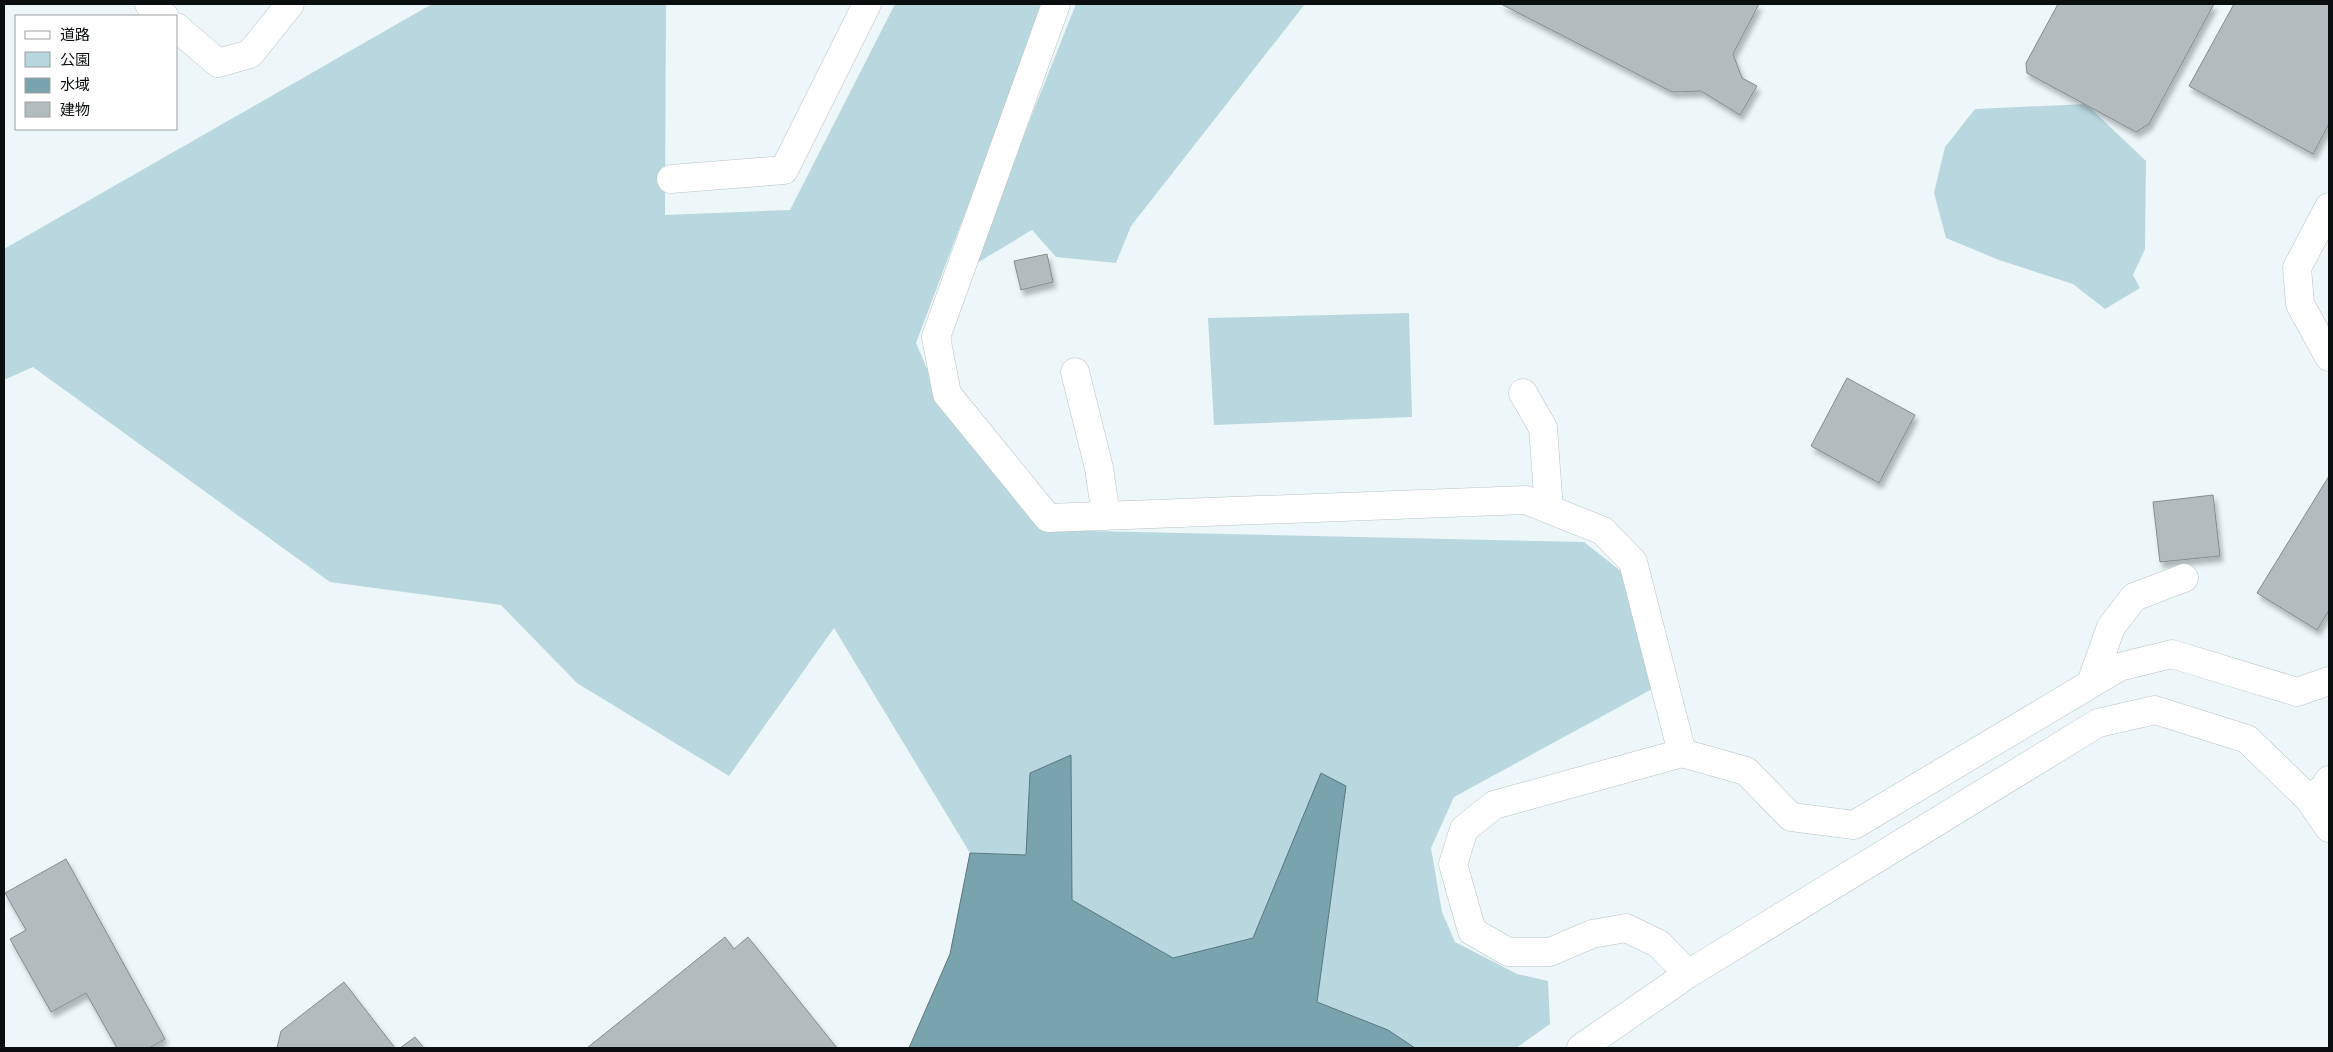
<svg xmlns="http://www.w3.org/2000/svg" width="2333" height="1052" font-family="'Fira Sans','Noto Sans JP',sans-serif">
<defs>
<filter id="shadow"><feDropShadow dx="3" dy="5.5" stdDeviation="2.5" flood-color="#0004"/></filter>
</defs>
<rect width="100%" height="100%" fill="#edf7f9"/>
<path fill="#b9d7de" d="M 432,4 L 666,4 L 665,215 L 790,210 L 895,4 L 1044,4 L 916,343 L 947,415 L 1047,530 L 1584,542 L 1622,572 L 1654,688 L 1454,797 L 1431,848 L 1442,912 L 1455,942 L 1517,974 L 1548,981 L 1550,1024 L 1516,1048 L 1415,1048 L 1388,1030 L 1317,1002 L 1346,786 L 1322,773 L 1253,938 L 1173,958 L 1072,900 L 1071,755 L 1030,773 L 1027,855 L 970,853 L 834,628 L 729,776 L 577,683 L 501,605 L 330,582 L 33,367 L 4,380 L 4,249 Z
M 1076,4 L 1305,4 L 1131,226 L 1116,263 L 1056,257 L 1032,230 L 977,263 L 998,200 Z
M 2086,104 L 2146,161 L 2145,249 L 2133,275 L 2140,288 L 2105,309 L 2073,284 L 1999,260 L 1946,238 L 1934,193 L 1945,147 L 1975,109 Z
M 1409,313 L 1412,417 L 1214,425 L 1208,318 Z"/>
<path fill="#79a4ae" stroke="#58777e" d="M 1071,755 L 1072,900 L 1173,958 L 1253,938 L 1321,773 L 1346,786 L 1317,1002 L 1388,1030 L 1415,1048 L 909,1048 L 950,954 L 970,853 L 1026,855 L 1030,773 Z"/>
<path fill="#b2bcbe" stroke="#848d8f" filter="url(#shadow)" d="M 1501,4 L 1759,4 L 1733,54 L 1742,78 L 1757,86 L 1740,115 L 1701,91 L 1672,92 Z
M 2058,4 L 2214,4 L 2149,124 L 2136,132 L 2027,73 L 2026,63 Z
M 2234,4 L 2329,4 L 2329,124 L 2313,154 L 2189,86 Z
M 1047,254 L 1053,282 L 1021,290 L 1014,261 Z
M 1847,378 L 1915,415 L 1879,483 L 1811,446 Z
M 2329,476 L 2329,610 L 2317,630 L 2257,593 Z
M 2213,495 L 2220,556 L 2160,562 L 2153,502 Z
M 66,859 L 165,1039 L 149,1048 L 117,1048 L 86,993 L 51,1012 L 10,939 L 26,930 L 5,893 Z
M 725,937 L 734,949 L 748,937 L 837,1048 L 587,1048 Z
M 344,982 L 395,1048 L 277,1048 L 281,1031 Z
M 415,1037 L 424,1048 L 400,1048 Z"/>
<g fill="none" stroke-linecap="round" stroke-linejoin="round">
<g stroke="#b9c2c5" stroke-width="29">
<path id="minor" d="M 149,4 L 164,16
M 1056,4 L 936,337 L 947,394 L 1048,518 L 1526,500 L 1603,531 L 1633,562 L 1682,753 L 1494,805 L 1464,829 L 1453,864 L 1472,931 L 1508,952 L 1550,952 L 1592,934 L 1626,928 L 1659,944 L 1688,974 L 1581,1048
M 176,27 L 218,63 L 250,54 L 290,4
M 671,179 L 784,170 L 867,4
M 2329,207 L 2297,268 L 2300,304 L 2329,357
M 1075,372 L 1099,468 L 1106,516
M 1523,393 L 1543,428 L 1549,509
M 2091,683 L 2111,627 L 2134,597 L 2184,578
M 1682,753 L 1746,771 L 1791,817 L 1854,825 L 2119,667 L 2172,654 L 2297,692 L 2329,681
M 2309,799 L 2324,788 L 2329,780
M 1688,974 L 2098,723 L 2155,710 L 2247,739 L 2309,799 L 2329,828"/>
</g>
<use href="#minor" stroke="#fff" stroke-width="28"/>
</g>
<rect width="2333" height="1052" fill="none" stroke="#0a0e0f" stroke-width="10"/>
<rect x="15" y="15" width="162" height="115" fill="#ffffff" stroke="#9d9f9f"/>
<rect x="25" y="31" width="25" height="8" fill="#ffffff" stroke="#9d9f9f"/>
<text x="60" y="40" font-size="15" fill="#0a0e0f">道路</text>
<rect x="25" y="52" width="25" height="15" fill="#b9d7de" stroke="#9d9f9f"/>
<text x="60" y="65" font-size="15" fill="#0a0e0f">公園</text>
<rect x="25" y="78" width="25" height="15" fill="#79a4ae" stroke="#9d9f9f"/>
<text x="60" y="90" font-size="15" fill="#0a0e0f">水域</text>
<rect x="25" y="102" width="25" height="15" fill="#b2bcbe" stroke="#9d9f9f"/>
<text x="60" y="115" font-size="15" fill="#0a0e0f">建物</text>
</svg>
